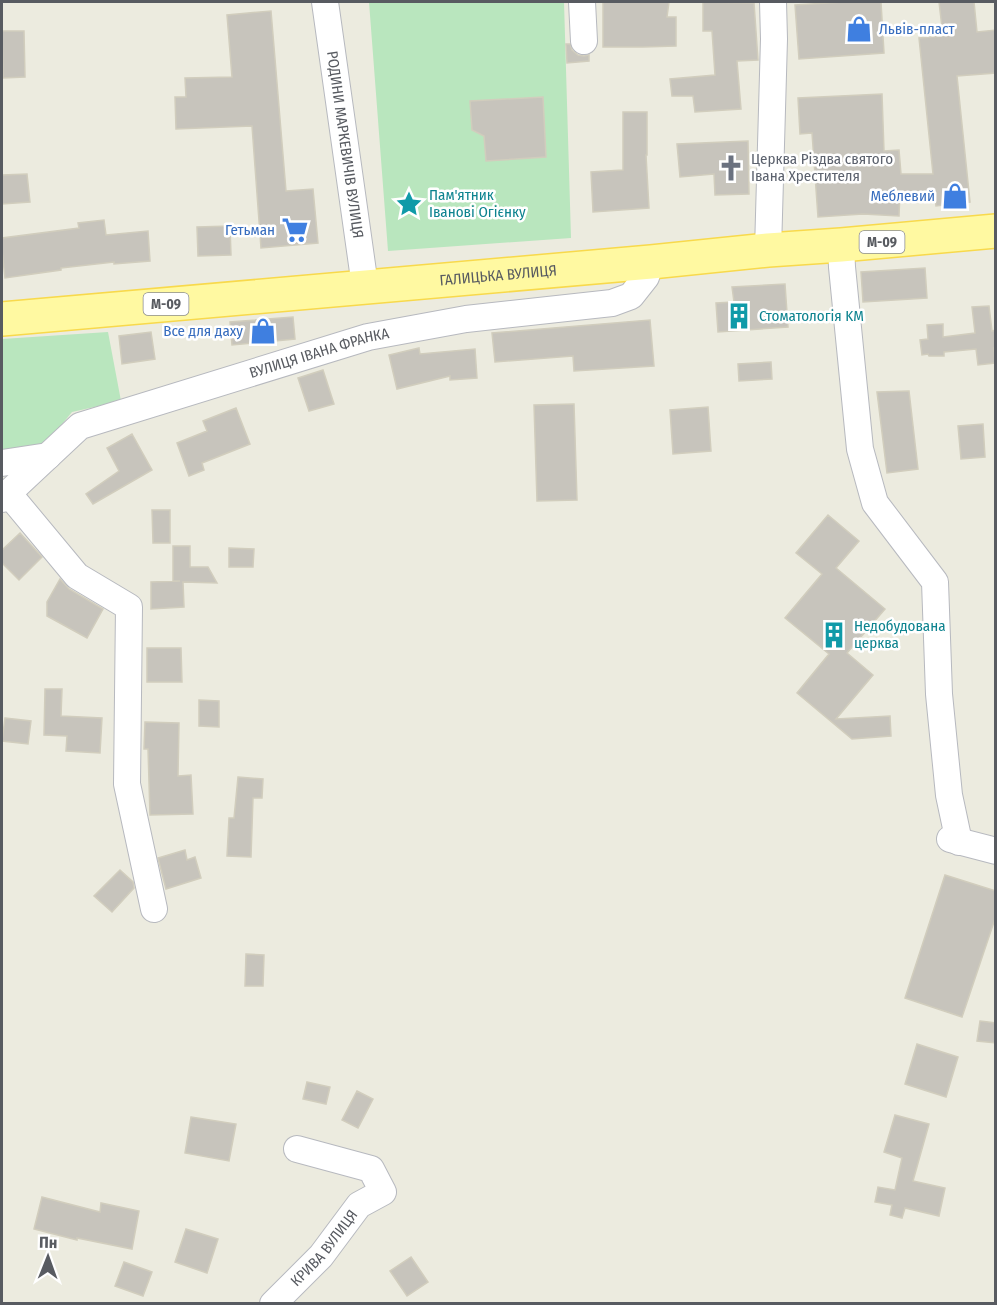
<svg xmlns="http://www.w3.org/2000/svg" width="997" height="1305" font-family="'Fira Sans Condensed',sans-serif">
<rect width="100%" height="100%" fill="#ecebdf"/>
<path fill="#b9e6be" d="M 369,2 L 564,2 L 571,238 L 388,251 Z
M 108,332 L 121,401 L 72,412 L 44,446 L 2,451 L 2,339 Z"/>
<path fill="#c7c4bc" stroke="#d1cdbd" stroke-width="1.5" d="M 603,2 L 669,2 L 667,17 L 676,17 L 676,46 L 643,47 L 603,47 Z
M 703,2 L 754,3 L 758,60 L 737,61 L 741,109 L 695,112 L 693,96 L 672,96 L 670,79 L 715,75 L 712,31 L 703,31 Z
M 843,2 L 881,2 L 884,53 L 799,59 L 795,5 Z
M 939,2 L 974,2 L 977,32 L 996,30 L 996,73 L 957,76 L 970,202 L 936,206 L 934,192 L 900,192 L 899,216 L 863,214 L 818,217 L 812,133 L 800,134 L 798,98 L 882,94 L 884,151 L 899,150 L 901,174 L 933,174 L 919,38 L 943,36 Z
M 271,11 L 286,191 L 313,189 L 318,243 L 261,248 L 252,126 L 176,129 L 175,97 L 186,97 L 185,78 L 232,77 L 227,15 Z
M 2,31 L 24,31 L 25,77 L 3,78 Z
M 566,44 L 570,44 L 572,50 L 578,55 L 584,56 L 589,55 L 589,61 L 567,63 Z
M 543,97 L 546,157 L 486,161 L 484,136 L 472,130 L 470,101 Z
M 623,112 L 647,112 L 647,155 L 646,155 L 649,208 L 593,212 L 591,172 L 623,170 Z
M 748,141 L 749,194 L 715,195 L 714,174 L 680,177 L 677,144 Z
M 27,174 L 30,202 L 2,204 L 2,175 Z
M 104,220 L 106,235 L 148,231 L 150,261 L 114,264 L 114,262 L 61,268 L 61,270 L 5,278 L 2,250 L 2,238 L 79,228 L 78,223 Z
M 230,226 L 231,255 L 198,256 L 197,227 Z
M 925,268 L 927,298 L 863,302 L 861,272 Z
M 785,284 L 788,327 L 718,332 L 716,303 L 734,302 L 732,287 Z
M 989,306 L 992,331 L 996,330 L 996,348 L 994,348 L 995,363 L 978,365 L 976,349 L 944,352 L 944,356 L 929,356 L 928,354 L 922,355 L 920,340 L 928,339 L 927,325 L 943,324 L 943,337 L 975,333 L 972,307 Z
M 293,317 L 295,339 L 232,345 L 230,322 Z
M 650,320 L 654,366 L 574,371 L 573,356 L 495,362 L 492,333 Z
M 151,332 L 155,359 L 122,364 L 119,336 Z
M 419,348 L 420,354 L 475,349 L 477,378 L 450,380 L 450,376 L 397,389 L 389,355 Z
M 771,362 L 772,379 L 739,381 L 738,364 Z
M 323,370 L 334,404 L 309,411 L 298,378 Z
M 909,391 L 918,469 L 887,473 L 877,392 Z
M 574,404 L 577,500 L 537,501 L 534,405 Z
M 708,407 L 711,451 L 673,454 L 670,410 Z
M 236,408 L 250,444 L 202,463 L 204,470 L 189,476 L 177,443 L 207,431 L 203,421 Z
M 983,424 L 985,457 L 961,459 L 958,426 Z
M 132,434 L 152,470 L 93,504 L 86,494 L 119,471 L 107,448 Z
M 152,510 L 170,510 L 170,543 L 153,543 Z
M 828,515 L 859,541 L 836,568 L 885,609 L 847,653 L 873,675 L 836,719 L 890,716 L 891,736 L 852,739 L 797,693 L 829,654 L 785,618 L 822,574 L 796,553 Z
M 20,533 L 42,557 L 19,580 L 2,563 L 2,550 Z
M 173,546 L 190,546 L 190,567 L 208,567 L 217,583 L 183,582 L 184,607 L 151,609 L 151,582 L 180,581 L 173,581 Z
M 229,548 L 254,549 L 253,567 L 229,567 Z
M 60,579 L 69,589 L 103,609 L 87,638 L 47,616 L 47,602 Z
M 147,648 L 181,648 L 182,682 L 147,682 Z
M 45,689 L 62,689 L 61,716 L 102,718 L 100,753 L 66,751 L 67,736 L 44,735 Z
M 199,700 L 219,701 L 219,727 L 199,726 Z
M 5,718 L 31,721 L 28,744 L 2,741 Z
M 145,722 L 179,723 L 178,776 L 191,775 L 193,814 L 150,815 L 148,749 L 144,749 Z
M 238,777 L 263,779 L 262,798 L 253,798 L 251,857 L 227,856 L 229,818 L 234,818 Z
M 185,850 L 187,860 L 195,857 L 201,878 L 166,889 L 158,858 Z
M 120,870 L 133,882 L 134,888 L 112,912 L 94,896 Z
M 945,875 L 996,891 L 996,916 L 962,1017 L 905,998 Z
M 246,954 L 264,955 L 263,986 L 245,986 Z
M 980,1021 L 996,1023 L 996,1043 L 977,1041 Z
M 917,1044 L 958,1057 L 946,1097 L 905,1084 Z
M 307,1082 L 330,1087 L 326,1104 L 303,1099 Z
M 357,1091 L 373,1099 L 358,1128 L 342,1120 Z
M 895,1115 L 929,1124 L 913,1181 L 945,1188 L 939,1216 L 905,1208 L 902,1218 L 890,1215 L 892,1205 L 875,1202 L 878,1187 L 895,1190 L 902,1158 L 884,1152 Z
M 191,1117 L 236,1124 L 229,1161 L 185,1153 Z
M 42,1197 L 100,1212 L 101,1203 L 139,1211 L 132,1249 L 77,1238 L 77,1240 L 34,1229 Z
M 186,1229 L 218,1239 L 207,1273 L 175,1262 Z
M 411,1257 L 428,1282 L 407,1296 L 390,1271 Z
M 124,1262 L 152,1272 L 143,1296 L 115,1286 Z"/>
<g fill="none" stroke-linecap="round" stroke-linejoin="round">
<g stroke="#b7b9bf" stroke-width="28">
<g id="minor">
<path id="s1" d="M 325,2 L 365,286"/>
<path d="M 582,2 L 584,41"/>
<path d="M 841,245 L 842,267 L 860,449 L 875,503 L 935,582 L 939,694 L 949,795 L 959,842"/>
<path d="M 768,250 L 774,39 L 773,2"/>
<path d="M 2,463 L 48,456"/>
<path d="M 8,493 L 77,576 L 129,607 L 127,784 L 154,909"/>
<path id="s2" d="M 2,499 L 80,426 L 368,337 L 466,319 L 612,303 L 631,296 L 646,277 L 651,262"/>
<path d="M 950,839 L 996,851"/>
<path id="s3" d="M 273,1304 L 321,1256 L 359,1205 L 383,1192 L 371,1169 L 297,1149"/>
</g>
</g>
<g stroke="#f8d94c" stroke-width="36">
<g id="major">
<path id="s4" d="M 2,319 L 651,262 L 768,250 L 841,245 L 996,231"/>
</g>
</g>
<use href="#minor" stroke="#fff" stroke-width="26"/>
<use href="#major" stroke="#fff9a1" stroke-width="33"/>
</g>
<defs>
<g id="shop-bare" transform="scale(2.07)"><path d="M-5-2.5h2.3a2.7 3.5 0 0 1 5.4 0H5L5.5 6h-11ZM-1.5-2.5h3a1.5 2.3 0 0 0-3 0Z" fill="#3f7fe0" stroke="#fff" stroke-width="2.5" paint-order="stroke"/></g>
<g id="church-bare" transform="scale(2.07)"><path d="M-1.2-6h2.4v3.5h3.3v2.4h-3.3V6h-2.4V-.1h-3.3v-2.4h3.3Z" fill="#6b7280" stroke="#fff" stroke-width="2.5" paint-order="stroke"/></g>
<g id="sight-bare" transform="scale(2.07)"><path d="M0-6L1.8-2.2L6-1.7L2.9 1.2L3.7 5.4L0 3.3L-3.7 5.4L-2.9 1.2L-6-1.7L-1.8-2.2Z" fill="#0f9aa8" stroke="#fff" stroke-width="2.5" paint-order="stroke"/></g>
<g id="supermarket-bare" transform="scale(2.07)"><path d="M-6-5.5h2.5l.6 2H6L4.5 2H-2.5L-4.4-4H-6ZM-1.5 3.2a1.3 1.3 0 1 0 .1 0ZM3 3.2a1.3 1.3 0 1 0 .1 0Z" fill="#3f7fe0" stroke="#fff" stroke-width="2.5" paint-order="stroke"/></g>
<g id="building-bare" transform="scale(2.07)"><path d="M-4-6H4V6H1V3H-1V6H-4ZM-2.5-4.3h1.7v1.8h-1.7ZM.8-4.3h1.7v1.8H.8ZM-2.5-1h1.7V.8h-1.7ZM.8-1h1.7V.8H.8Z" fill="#0f9aa8" stroke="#fff" stroke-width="2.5" paint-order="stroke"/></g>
</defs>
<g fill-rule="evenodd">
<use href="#shop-bare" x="859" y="29"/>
<use href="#church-bare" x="731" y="168"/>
<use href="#shop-bare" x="955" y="196"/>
<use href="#sight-bare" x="409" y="204"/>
<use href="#supermarket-bare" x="295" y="230"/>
<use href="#building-bare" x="739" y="316"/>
<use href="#shop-bare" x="263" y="331"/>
<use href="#building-bare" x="834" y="635"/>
</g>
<g text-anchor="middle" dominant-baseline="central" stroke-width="5" stroke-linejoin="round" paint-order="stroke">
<g fill="#fff" stroke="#8a8c90" stroke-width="1.5">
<rect x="859.5" y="231" width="45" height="22" rx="4.5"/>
<rect x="143.5" y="293" width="45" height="22" rx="4.5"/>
</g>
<g font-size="14" font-weight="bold" fill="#585b61">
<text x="882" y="242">М-09</text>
<text x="166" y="304">М-09</text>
</g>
<g font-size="15" fill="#366cbe" stroke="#fff" text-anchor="end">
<text x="879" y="29" text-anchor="start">Львів-пласт</text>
<text x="935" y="196">Меблевий</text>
<text x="275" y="230">Гетьман</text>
<text x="243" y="331">Все для даху</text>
</g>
<g font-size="15" fill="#585b61" stroke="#fff">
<text stroke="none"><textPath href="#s1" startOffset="144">РОДИНИ МАРКЕВИЧІВ ВУЛИЦЯ</textPath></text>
<text stroke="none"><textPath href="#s4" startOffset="498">ГАЛИЦЬКА ВУЛИЦЯ</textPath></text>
<text stroke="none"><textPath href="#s2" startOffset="357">ВУЛИЦЯ ІВАНА ФРАНКА</textPath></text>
<text stroke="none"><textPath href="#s3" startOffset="76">КРИВА ВУЛИЦЯ</textPath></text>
</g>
<g font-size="15" fill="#5b616d" stroke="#fff" text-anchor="start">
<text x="751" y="159">Церква Різдва святого<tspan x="751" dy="17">Івана Хрестителя</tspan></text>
</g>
<g font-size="15" fill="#0d838f" stroke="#fff" text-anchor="start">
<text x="429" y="195">Пам'ятник<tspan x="429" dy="17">Іванові Огієнку</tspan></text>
<text x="759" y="316">Стоматологія KM</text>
<text x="854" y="626">Недобудована<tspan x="854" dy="17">церква</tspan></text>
</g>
</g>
<rect width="997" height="1305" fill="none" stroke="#585b61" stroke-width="6"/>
<g transform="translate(48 1257) rotate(1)" stroke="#ffffff" stroke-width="4.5" paint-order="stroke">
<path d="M0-4.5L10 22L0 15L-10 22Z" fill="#585b61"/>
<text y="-9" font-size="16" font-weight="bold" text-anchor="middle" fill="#585b61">Пн</text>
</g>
</svg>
